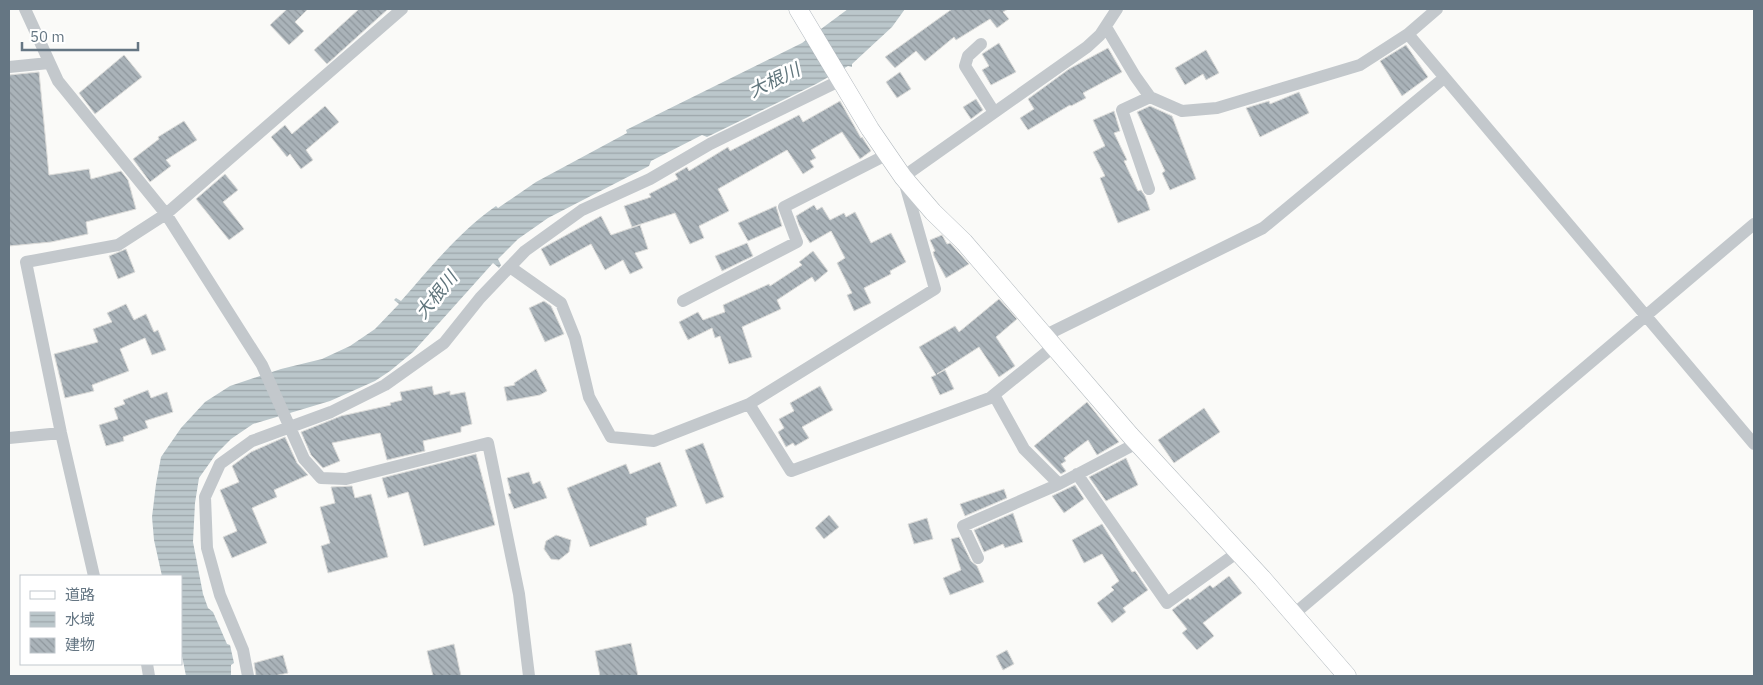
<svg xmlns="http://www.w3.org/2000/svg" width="1763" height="685" font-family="'IBM Plex Sans','Noto Sans JP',sans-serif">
<defs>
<pattern id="water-rules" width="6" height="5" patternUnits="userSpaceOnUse" patternTransform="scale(1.25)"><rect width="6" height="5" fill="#bbc7cb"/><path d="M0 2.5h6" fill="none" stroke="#9ca6aa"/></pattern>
<pattern id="building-back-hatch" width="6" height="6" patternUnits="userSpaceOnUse" patternTransform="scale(1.25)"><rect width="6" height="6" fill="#aab3b9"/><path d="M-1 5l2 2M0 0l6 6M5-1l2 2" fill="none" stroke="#8e969c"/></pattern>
</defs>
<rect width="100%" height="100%" fill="#fafaf8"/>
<path fill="url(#water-rules)" d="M 848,9 L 905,9 L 892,27 L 852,64 L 852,67 L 848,66 L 816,84 L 707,137 L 702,135 L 651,161 L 649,166 L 548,218 L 518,239 L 498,259 L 501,265 L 499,268 L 493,263 L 413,352 L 390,371 L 375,381 L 330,401 L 253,424 L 231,439 L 216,454 L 199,478 L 195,503 L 193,542 L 203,594 L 208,608 L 213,612 L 227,644 L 230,645 L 234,663 L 231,665 L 231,676 L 186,676 L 181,651 L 181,576 L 162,576 L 154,540 L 152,517 L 156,484 L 161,457 L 181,428 L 205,402 L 230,386 L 281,369 L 322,359 L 350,346 L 375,329 L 399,304 L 394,300 L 396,298 L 401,301 C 431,267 459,232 496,206 L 498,208 L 536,182 L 627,133 L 626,130 L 802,43 Z"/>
<path fill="url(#building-back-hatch)" stroke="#dcdcda" d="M 287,9 L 308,9 L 295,22 L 304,31 L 289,45 L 270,25 Z
M 359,9 L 388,9 L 327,64 L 314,50 Z
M 952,9 L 1008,9 L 1003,12 L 1009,19 L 997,28 L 990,19 L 956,40 L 954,37 L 925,61 L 916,51 L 895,68 L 885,57 Z
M 999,43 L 1016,72 L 991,85 L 982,70 L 989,66 L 982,54 Z
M 1406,45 L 1428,77 L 1402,96 L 1380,61 Z
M 1108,48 L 1122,72 L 1083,93 L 1086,98 L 1071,106 L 1070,105 L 1028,130 L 1020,118 L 1034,109 L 1028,99 L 1069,69 Z
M 1206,50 L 1219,73 L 1206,80 L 1203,74 L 1185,85 L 1175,68 Z
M 124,55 L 142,77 L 95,114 L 79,93 Z
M 39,72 L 49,175 L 89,169 L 91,179 L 121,171 L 128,180 L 136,209 L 86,222 L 88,234 L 51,242 L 9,246 L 9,75 Z
M 900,72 L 911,89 L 897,98 L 886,82 Z
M 1299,92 L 1309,113 L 1260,137 L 1246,108 L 1269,101 L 1270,104 Z
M 976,99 L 983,110 L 971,119 L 963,107 Z
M 840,101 L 861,138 L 862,137 L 871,151 L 860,159 L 842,132 L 811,150 L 816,158 L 810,161 L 814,167 L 803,174 L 787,150 L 718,189 L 729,211 L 699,226 L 704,238 L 690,244 L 675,213 L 632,227 L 624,206 L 651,197 L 649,194 L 678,179 L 675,174 L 687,167 L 689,171 L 728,147 L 730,151 L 799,115 L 803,122 Z
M 325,106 L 339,122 L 306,150 L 313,160 L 301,169 L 290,154 L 287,157 L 271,137 L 285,125 L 292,134 Z
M 1150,106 L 1172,116 L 1196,179 L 1170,190 L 1162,173 L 1165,171 L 1137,112 Z
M 1114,111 L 1120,131 L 1114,133 L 1127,160 L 1124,161 L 1138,191 L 1141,190 L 1145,196 L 1150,210 L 1118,223 L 1100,178 L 1105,176 L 1093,152 L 1105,146 L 1093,120 Z
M 184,121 L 197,140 L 166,160 L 171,166 L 150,182 L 133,159 L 159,139 L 158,137 Z
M 225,174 L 238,190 L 223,202 L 244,229 L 229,240 L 196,199 Z
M 814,205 L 817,210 L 822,207 L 830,220 L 844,213 L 846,217 L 855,212 L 871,243 L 891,233 L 906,262 L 890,271 L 891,274 L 864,288 L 871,303 L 854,311 L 847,295 L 852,293 L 837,263 L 845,258 L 831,231 L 810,243 L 799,225 L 796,216 Z
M 776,206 L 782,226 L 748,241 L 738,223 Z
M 601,216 L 611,235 L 640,225 L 648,249 L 635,253 L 643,268 L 630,274 L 623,260 L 605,270 L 591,244 L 550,266 L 541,249 Z
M 942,235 L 947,244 L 950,243 L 969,264 L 946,278 L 934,256 L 933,252 L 935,251 L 930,240 Z
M 747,243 L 753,256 L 722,271 L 715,256 Z
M 126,249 L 135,272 L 118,279 L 109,256 Z
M 813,251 L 828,271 L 815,282 L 812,277 L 777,300 L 781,309 L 742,327 L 752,357 L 729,364 L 720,336 L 715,338 L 712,328 L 688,340 L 679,322 L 698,312 L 703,320 L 725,312 L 723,305 L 769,284 L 770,286 L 802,265 L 799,262 Z
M 999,299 L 1017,319 L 996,337 L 1015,366 L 999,377 L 979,347 L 937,374 L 945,370 L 954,389 L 940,395 L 931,377 L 936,375 L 919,347 L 955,326 L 959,332 Z
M 544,301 L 551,306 L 564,334 L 545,342 L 529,308 Z
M 126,304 L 134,320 L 146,314 L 154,332 L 158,330 L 166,350 L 152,355 L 145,338 L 120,349 L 129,371 L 92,385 L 94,391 L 65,398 L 54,354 L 98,342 L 93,329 L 112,322 L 107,313 Z
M 536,369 L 547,391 L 540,395 L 507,401 L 504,387 L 515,385 L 514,383 Z
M 432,386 L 434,395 L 450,391 L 450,395 L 465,392 L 472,424 L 461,427 L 461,432 L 423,441 L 425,451 L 387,460 L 380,433 L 332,443 L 340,461 L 323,468 L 311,455 L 301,432 L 341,416 L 391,405 L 390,403 L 402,400 L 400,392 Z
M 820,386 L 833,410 L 802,427 L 809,438 L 795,446 L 793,443 L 786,447 L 778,432 L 784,428 L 779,419 L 794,411 L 790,403 Z
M 148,390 L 151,398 L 167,392 L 173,412 L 145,421 L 148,428 L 123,437 L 124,441 L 106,446 L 99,425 L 118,419 L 114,408 L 125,404 L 123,400 Z
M 1087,402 L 1119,442 L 1097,455 L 1088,440 L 1064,458 L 1066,461 L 1061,464 L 1066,471 L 1061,474 L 1034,446 Z
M 1204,408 L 1220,432 L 1174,463 L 1158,440 Z
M 285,437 L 297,463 L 308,475 L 274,490 L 277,497 L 252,508 L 267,543 L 232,558 L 223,537 L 237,531 L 220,490 L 239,482 L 232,466 L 251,452 Z
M 703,443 L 724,497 L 706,504 L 685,450 Z
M 476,454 L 495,525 L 424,546 L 408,492 L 388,498 L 382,478 Z
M 1126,458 L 1138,485 L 1106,501 L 1089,477 Z
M 660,462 L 677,506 L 646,518 L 647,525 L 590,547 L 567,488 L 626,464 L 630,474 Z
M 529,472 L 533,484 L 540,481 L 547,498 L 514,509 L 508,494 L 511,493 L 507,478 Z
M 1075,485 L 1084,499 L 1064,513 L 1052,496 Z
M 352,486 L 355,498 L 371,494 L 388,557 L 328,573 L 321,546 L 330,543 L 320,507 L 335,503 L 331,487 Z
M 1004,489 L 1007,498 L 965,516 L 960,504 Z
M 1013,513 L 1023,542 L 1005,548 L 1003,544 L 984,552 L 974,530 Z
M 829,515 L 839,527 L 824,539 L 815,528 Z
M 927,518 L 933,539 L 914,544 L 908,524 Z
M 1102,524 L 1132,572 L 1135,571 L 1148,590 L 1123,608 L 1126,612 L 1112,623 L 1097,603 L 1114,590 L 1111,587 L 1119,581 L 1102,554 L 1084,563 L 1072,540 Z
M 556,535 L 571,540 L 569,552 L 559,560 L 551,559 L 544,549 L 546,541 Z
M 959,537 L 971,561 L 977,566 L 984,582 L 950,595 L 943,578 L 961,570 L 951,539 Z
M 1229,576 L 1242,593 L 1203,623 L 1214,636 L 1197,650 L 1182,633 L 1187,629 L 1172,610 L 1188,598 L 1190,600 L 1210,585 L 1213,588 Z
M 631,643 L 638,676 L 600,676 L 595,651 Z
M 454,644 L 461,676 L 433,676 L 427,651 Z
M 1007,650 L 1014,664 L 1003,670 L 996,656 Z
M 283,655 L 288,673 L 274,676 L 256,676 L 254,663 Z"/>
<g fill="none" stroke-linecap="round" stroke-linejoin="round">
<g stroke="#b3babf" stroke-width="19">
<path id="secondary" d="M 798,9 L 870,129 L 903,177 L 933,212 L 964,242 L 1130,435 L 1262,578 L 1347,676"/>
</g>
<path stroke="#c3c8cc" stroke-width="12" d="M 25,9 L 58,81 L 166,214 L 262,365 L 304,459 L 321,478 L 346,479 L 488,443 L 519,594 L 529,676
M 1437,9 L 1408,34 L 1754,444
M 1106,27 L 1135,76 L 1150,97 L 1182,111 L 1217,108 L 1360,65 L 1408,34
M 981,44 L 968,56 L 965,66 L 994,112
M 9,67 L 49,63
M 1149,189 L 1122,110 L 1150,97
M 510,267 L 561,303 L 575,338 L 589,397 L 611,437 L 654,441 L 749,404 L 935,289 L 903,177 L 1087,47 L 1100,35 L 1117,9
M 683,301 L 797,242 L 784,207 L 888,154
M 1044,336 L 1263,228 L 1444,78
M 994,395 L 1024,449 L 1059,484 L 1137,443
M 749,404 L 791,471 L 990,398 L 1053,347
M 9,438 L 61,433
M 1077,474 L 1167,603 L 1238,552
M 978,558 L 963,526 L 1059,484
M 94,576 L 61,433 L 26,262 L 118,245 L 166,214 L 402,9
M 1294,614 L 1754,224
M 147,664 L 149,676
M 248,676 L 243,650 L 220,595 L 207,548 L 205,497 L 220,464 L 252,441 L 331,412 L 385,385 L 444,343 L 480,298 L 525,251 L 582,210 L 650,179 L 710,144 L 841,80"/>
<use href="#secondary" stroke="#fff" stroke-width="18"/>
</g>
<g text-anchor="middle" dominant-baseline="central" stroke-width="5" stroke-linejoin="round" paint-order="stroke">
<g font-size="18" font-style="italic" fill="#60757c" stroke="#fff">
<text transform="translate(774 80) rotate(-26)">大根川</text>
<text transform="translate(436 295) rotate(-51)">大根川</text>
</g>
</g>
<rect width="1763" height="685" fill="none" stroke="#657683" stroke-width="20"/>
<rect x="20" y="575" width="162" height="90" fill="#ffffff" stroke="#c1c8cd"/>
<rect x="30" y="591" width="25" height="8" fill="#ffffff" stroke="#c1c8cd"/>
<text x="65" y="600" font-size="15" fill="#657683">道路</text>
<rect x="30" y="612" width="25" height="15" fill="url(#water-rules)" stroke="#c1c8cd"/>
<text x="65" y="625" font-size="15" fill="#657683">水域</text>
<rect x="30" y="638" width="25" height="15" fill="url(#building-back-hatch)" stroke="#c1c8cd"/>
<text x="65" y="650" font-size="15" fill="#657683">建物</text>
<path d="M22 42v8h116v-8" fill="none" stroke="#657683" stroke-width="2.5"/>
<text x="30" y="42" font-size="15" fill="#657683" stroke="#ffffff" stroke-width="4" paint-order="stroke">50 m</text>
</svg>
